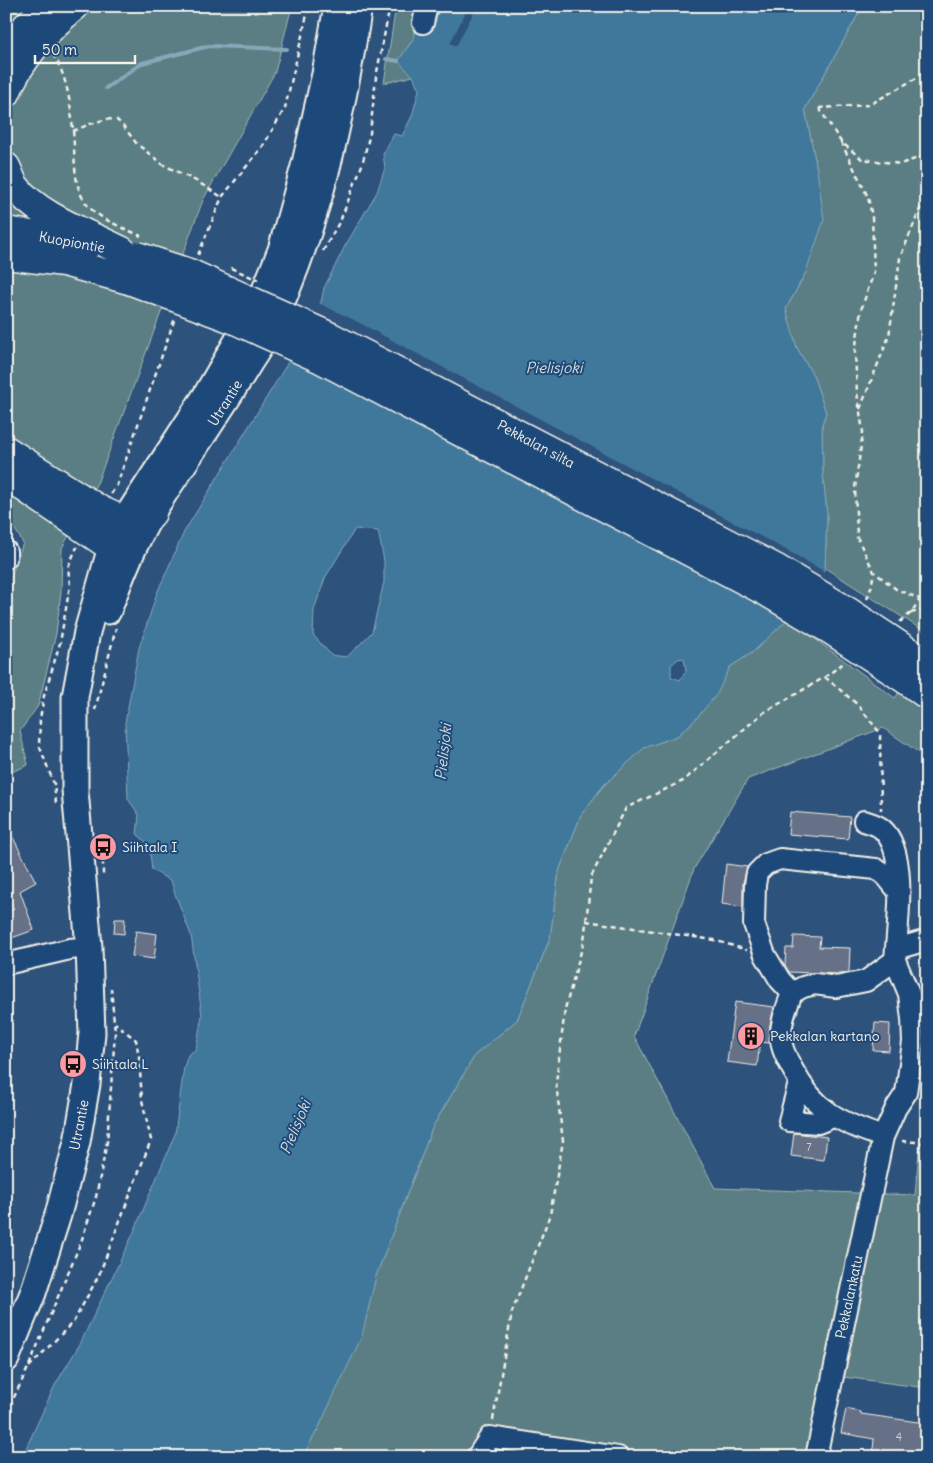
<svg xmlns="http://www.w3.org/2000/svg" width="933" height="1463" font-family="Delius,sans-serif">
<rect width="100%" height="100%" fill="#2d527c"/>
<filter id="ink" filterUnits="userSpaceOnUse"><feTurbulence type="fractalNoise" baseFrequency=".02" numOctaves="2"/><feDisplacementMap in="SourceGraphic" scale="10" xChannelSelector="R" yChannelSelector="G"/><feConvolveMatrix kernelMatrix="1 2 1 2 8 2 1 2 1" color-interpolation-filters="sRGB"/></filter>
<g filter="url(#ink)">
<path fill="#5a7e83" stroke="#a7b8b6" d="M 6,6 L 292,6 L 275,72 L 203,200 L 98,481 L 62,548 L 61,591 L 56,634 L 38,706 L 20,731 L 28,765 L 9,773 L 6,768 L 6,591 L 23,543 L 6,514 Z
M 396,6 L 443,6 L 431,23 L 414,29 L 414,38 L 398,61 L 413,76 L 384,83 Z
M 866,6 L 927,6 L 927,633 L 825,568 L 827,515 L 823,474 L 822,424 L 826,413 L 813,375 L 797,348 L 786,309 L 806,272 L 817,170 L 805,109 L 859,13 Z
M 788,619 L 895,698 L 927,653 L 927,758 L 883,728 L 748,779 L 694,869 L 634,1036 L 715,1188 L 915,1195 L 922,1119 L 927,1120 L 927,1388 L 843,1377 L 827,1457 L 302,1457 L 318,1429 L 362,1333 L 376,1276 L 433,1126 L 475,1055 L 517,1020 L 550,938 L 559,871 L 581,815 L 603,786 L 644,748 L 677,736 L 695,720 L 717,693 L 730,667 L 753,652 Z"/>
<path fill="#40789b" stroke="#88a8ba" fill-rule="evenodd" d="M 443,6 L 866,6 L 859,13 L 805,109 L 817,170 L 824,220 L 806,272 L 786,309 L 797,348 L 813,375 L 826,413 L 822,424 L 823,474 L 827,515 L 825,568 L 813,588 L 788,619 L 753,652 L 730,667 L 717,694 L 695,720 L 677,736 L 644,748 L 603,786 L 581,815 L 559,871 L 550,938 L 517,1020 L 475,1055 L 433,1126 L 376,1276 L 362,1336 L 318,1429 L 302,1457 L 22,1457 L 55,1385 L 80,1344 L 133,1234 L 175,1134 L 184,1067 L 188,1055 L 196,1049 L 202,1015 L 191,935 L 175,894 L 171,881 L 152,870 L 149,845 L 137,834 L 139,815 L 128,799 L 125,723 L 139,648 L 157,593 L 184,532 L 295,351 L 321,302 L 324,288 L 345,246 L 377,192 L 385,168 L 383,154 L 394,134 L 402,136 L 412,116 L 419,90 L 413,76 L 398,61 L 414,38 L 414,29 L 419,23 L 431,23 ZM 355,529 L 378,531 L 384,561 L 384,582 L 372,632 L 347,657 L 331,655 L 313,635 L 314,610 L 325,578 ZM 684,658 L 686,671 L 680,680 L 671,677 L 671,665 L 678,659 Z"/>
<path fill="#2d527c" d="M 469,6 L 477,6 L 456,46 L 450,43 Z
M 318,303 L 352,319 L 801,558 L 825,572 L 815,590 L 303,332 Z"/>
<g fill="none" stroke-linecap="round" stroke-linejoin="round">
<path stroke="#88a8ba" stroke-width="4" d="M 386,59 L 398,61
M 106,88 L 142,63 L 209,46 L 287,49"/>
</g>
<path fill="#667086" stroke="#f4f1e8" d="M 790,812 L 850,817 L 848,839 L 788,834 Z
M 6,824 L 36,882 L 20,891 L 34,930 L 6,940 L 6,912 L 14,909 L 6,893 Z
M 726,864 L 747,867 L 743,883 L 743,907 L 722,904 Z
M 115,919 L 125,919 L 124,934 L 114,933 Z
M 136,931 L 157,934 L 154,959 L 132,956 Z
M 794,936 L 820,937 L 819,947 L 850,948 L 849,972 L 841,974 L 789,972 L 785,965 L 786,948 L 793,948 Z
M 735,1002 L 774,1007 L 770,1025 L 769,1043 L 760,1042 L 757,1066 L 727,1062 Z
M 875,1023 L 890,1024 L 889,1051 L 873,1050 Z
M 794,1133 L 827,1137 L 824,1160 L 791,1156 Z
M 846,1409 L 861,1412 L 861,1414 L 925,1423 L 920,1457 L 873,1450 L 874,1439 L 841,1433 Z"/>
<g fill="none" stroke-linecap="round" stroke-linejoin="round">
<g stroke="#f4f1e8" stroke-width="24">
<path id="minor" d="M 423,23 L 427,6
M 6,551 L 6,558
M 864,821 C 870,823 878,825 882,829 C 909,852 897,928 895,960
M 896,949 L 927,940
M 6,964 L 70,949 L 89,947
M 792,993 L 780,980 L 765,955 L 754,924 L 755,885 L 757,873 L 766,864 L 780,859 L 876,869 L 886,876 L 899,892
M 799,1083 L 789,1121 L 818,1123 L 833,1117
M 477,1457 L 490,1437 L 618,1457
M 816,1457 L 883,1137 L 896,1108 L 906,1093 L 913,1042 L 912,1019 L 909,994 L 895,960 L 866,981 L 836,987 L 815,984 L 803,987 L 792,993 C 787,1007 780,1023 781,1038 C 781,1049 788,1061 793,1070 C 815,1111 841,1123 883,1137"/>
</g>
<g stroke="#f4f1e8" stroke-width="29">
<path id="major" d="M 108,611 C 121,576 134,543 153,511 C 184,462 218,415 248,365 C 256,352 265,340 271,326 C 319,225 342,116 359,6
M 6,1359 L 33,1293 L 58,1215 L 77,1142 L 87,1084 L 92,1033 L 89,947 L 75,790 L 75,697 L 87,632 L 111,547 L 124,521 L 206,395 L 261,300 L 281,250 L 305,163 L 325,74 L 337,6"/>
</g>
<g stroke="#f4f1e8" stroke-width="31">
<path id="highway" d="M 6,47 L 44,9
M 6,93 C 19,60 48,28 75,6
M 6,167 C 9,173 11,180 14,185 C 36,216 89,234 122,251
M 6,231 L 89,244
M 6,255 L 64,262 L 129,280
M 6,450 L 100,510 L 124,521 L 130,526 L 132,534 L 130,551
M 6,475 L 111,547 L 132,534 L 152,513
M 908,681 L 927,695"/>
</g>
<path stroke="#f4f1e8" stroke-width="2.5" stroke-dasharray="5 4" stroke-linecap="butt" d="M 53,54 C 67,76 71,105 73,131 C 76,158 70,195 96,213 C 109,223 126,229 141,236
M 819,108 L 841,142 L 862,159 L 900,164 L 927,155
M 819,108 L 869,105 L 927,72
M 73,131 L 90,124 L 107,119 L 117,120 L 124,127 L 137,144 L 162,164 L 196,181 L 222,197
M 841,142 L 868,197 L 872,217 L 874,272 L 861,310 L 855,352 L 857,393 L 863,432 L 855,488 L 857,537 L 874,572 L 896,589 L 920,599
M 323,251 L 341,219 L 362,165 L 370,133 L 376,77 L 390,6
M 198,255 L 222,197 L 263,146 L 285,108 L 309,6
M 860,409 L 889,336 L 900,258 L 927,192
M 111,494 L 117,485 L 175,318
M 867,599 L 871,588 L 874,572
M 911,613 L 927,609
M 900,622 L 911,613 L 927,588
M 825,677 L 858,705 L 880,733 L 881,810
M 95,710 L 116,628
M 56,803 L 54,784 L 39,745 L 40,719 L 44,696 L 60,643 L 70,585 L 68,567 L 77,547
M 99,834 L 103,847 L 103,878
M 586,921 L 714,940 L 747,950
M 902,1141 L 927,1143
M 29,1367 L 74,1321 L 99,1275 L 151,1140 L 142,1100 L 139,1057 L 136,1040 L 115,1023
M 6,1414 L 28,1368 L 81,1242 L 96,1197 L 107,1142 L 115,1033 L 111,988
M 493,1420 L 512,1312 L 550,1215 L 563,1141 L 556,1083 L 565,1009 L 584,941 L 591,877 L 626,808 L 683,781 L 763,713 L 825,677 L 845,662"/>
<use href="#minor" stroke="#1f4a7a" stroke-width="20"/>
<use href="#major" stroke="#1f4a7a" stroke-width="25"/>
<use href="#highway" stroke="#1f4a7a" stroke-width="28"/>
<g stroke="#f4f1e8" stroke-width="31" stroke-linecap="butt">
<path id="highway-bridge" d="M 137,256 L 189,273 L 331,337 L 777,569 L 847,611 L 921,660
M 129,280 L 235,320 L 321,359 L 765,591 L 834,632 L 908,681"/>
</g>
<path stroke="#f4f1e8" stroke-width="2.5" stroke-dasharray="5 4" stroke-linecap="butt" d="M 231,268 L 258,280"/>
<use href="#highway-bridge" stroke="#1f4a7a" stroke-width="28"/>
</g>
</g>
<defs>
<g id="bus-disc" transform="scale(1.4375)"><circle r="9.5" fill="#ff9aa2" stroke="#1f4a7a"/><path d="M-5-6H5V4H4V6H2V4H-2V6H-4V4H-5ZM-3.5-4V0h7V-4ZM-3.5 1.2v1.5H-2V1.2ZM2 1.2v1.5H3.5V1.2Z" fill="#111"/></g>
<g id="building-disc" transform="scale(1.4375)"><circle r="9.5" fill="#ff9aa2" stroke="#1f4a7a"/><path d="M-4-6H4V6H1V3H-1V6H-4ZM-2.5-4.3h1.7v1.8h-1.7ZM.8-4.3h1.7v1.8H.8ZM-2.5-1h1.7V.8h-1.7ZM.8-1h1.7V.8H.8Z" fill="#111"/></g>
</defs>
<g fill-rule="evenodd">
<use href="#bus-disc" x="103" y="847"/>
<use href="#building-disc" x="751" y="1036"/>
<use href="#bus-disc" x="73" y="1064"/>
</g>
<g text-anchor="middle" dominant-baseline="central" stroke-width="4" stroke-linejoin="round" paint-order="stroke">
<g font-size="11" fill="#d0d1d0">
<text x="809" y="1147">7</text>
<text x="899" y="1437">4</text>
</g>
<g font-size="14" fill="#f4f1e8" stroke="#1f4a7a">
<text transform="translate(72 242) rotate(10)">Kuopiontie</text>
<text transform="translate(225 403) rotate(-58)">Utrantie</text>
<text transform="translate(536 444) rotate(28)">Pekkalan silta</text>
<text transform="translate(79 1125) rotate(-79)">Utrantie</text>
<text transform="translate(849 1297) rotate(-78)">Pekkalankatu</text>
</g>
<g font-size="14" fill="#f4f1e8" stroke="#1f4a7a" text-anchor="start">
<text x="122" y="847">Siihtala I</text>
<text x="770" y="1036">Pekkalan kartano</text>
<text x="92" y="1064">Siihtala L</text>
</g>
<g font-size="15" font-style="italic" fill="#d9dfdc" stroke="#1f4a7a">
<text x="554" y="367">Pielisjoki</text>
<text transform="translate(443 752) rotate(-84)">Pielisjoki</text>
<text transform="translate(295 1127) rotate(-67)">Pielisjoki</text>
</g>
</g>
<rect width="933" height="1463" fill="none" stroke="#1f4a7a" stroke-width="25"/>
<rect x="12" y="12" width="908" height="1438" fill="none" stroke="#f4f1e8" stroke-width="2" filter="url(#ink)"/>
<path d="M35 55v8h100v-8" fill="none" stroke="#f4f1e8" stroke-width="2.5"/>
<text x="42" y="55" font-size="15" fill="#f4f1e8" stroke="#1f4a7a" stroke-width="4" paint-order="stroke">50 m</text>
</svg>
